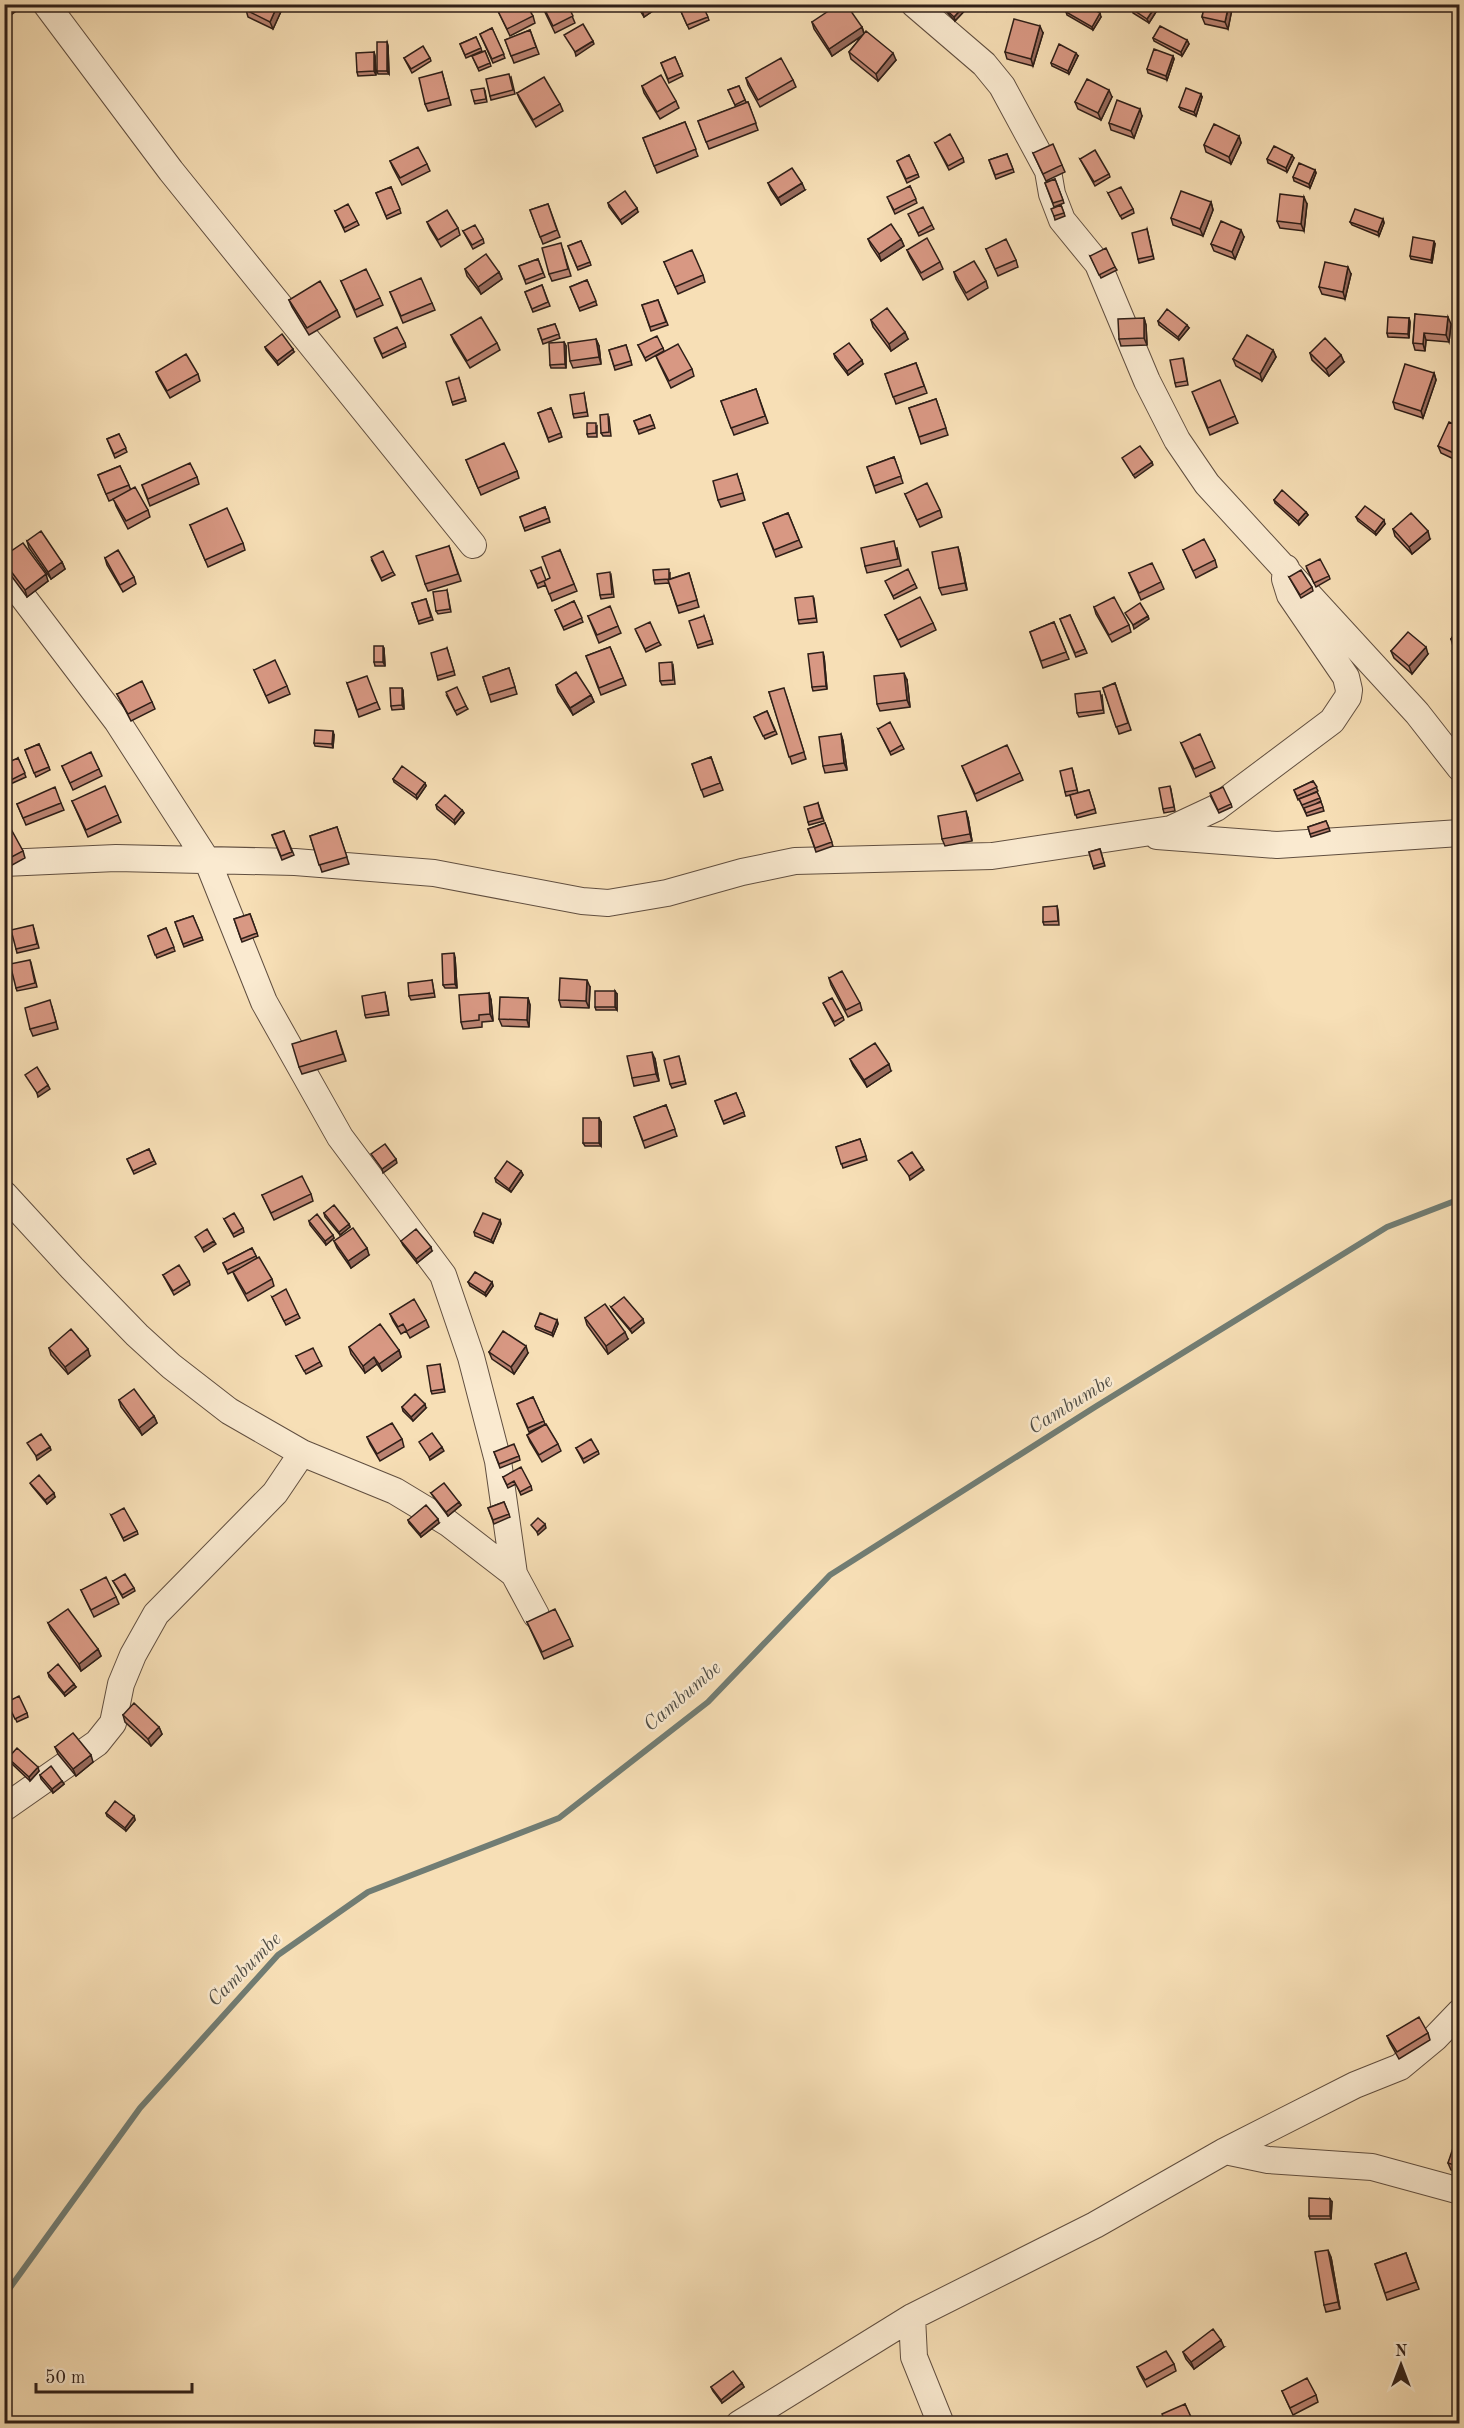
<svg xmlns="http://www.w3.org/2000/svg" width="1464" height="2428" font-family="'Old Standard TT',serif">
<rect width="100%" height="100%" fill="#f7dfb6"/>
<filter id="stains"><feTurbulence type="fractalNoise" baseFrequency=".00333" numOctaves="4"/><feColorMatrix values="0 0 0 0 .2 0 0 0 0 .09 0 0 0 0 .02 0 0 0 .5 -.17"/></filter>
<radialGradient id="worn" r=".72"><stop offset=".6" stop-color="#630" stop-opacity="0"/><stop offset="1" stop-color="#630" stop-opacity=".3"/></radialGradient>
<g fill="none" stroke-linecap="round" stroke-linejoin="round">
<path stroke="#717d74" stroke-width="6" d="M 4,2296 L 140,2108 L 278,1955 L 368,1892 L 559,1818 L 708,1702 L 830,1575 L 1095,1407 L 1387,1227 L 1460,1199"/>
<g stroke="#614f40" stroke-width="28">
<path id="minor" d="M 46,4 L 171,171 L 473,545
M 914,4 L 984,64 L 1002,86 L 1048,171 L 1052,194 L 1062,220 L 1098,264 L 1147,381 L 1177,440 L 1207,484 L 1417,713 L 1460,768
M 4,572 L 117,721 L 208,862 L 264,1002 L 340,1137 L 443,1275 L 471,1357 L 498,1461 L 514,1574 L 536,1615
M 1157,836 L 1277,845 L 1460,833
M 4,863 L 116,858 L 295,862 L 434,873 L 582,901 L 608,903 L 667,893 L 742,872 L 795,861 L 992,856 L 1171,829 L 1216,808 L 1332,721 L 1348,697 L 1349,690 L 1346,677 L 1290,595 L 1285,579 L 1286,568
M 4,1194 L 72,1268 L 137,1335 L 171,1366 L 229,1411 L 302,1453 L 395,1491 L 448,1523 L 514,1574
M 4,1808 L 97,1743 L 113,1723 L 121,1684 L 133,1655 L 156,1614 L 275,1493 L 302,1453
M 1225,2151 L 1268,2160 L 1372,2167 L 1460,2191
M 912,2317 L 914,2357 L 941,2424
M 739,2424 L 912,2317 L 1095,2225 L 1225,2151 L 1355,2085 L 1400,2067 L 1435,2038 L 1460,2012"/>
</g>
<use href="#minor" stroke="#faead0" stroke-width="26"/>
</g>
<path fill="#ba8371" stroke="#2f1f18" stroke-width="1.5" d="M 541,4 L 567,4 L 575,23 L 555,33 Z
M 636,4 L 663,4 L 644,17 Z
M 702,4 L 709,20 L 689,29 L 679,7 Z
M 971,4 L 955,21 L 944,9 L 942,6 Z
M 1161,4 L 1149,23 L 1133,13 L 1132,9 Z
M 1205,4 L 1233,4 L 1228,29 L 1205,24 L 1202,17 Z
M 1285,4 L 1302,4 L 1286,7 Z
M 283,7 L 273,29 L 248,17 L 246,10 Z
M 498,11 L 533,16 L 535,23 L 510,36 Z
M 1066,12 L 1101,17 L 1093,30 L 1067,15 Z
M 812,22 L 862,27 L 864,33 L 896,60 L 878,81 L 851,59 L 849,52 L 862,36 L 832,56 L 814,29 Z
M 492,28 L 505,58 L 493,63 L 480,34 Z
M 530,30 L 539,54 L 514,63 L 505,40 Z
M 1043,33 L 1033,66 L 1007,59 L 1005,52 Z
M 476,37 L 482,51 L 466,58 L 460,44 Z
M 1153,38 L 1187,40 L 1189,44 L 1182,56 L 1154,41 Z
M 387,42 L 388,46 L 389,74 L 378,74 L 377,71 Z
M 485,51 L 491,66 L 479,71 L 472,56 Z
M 374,52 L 375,56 L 376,75 L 358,76 L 357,72 Z
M 1078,56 L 1069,74 L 1052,66 L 1051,63 Z
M 1173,56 L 1174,59 L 1167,80 L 1148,73 L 1147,69 Z
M 675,57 L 683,76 L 669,83 L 661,63 Z
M 404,58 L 430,58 L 431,61 L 412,73 Z
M 442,72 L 451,105 L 428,111 L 425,104 Z
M 511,77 L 515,94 L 491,100 L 490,96 Z
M 746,78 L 793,80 L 796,87 L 760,107 L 748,85 Z
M 642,86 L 676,101 L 679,108 L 660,119 L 644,93 Z
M 739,86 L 746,102 L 748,102 L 758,130 L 709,149 L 698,121 L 736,107 L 728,90 Z
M 485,91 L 487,102 L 475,104 L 474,101 Z
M 517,93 L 560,104 L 563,111 L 536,127 L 520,100 Z
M 1112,97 L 1101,120 L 1078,109 L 1075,102 Z
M 1202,97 L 1196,116 L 1181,110 L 1179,107 Z
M 1142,116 L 1134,138 L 1111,130 L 1109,123 Z
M 685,122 L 698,156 L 657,173 L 643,138 Z
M 1239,136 L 1241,143 L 1231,164 L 1206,152 L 1204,145 Z
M 935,143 L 963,158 L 964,162 L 949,170 Z
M 1033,153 L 1062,165 L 1065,172 L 1046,181 Z
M 1007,154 L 1014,172 L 996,179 L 989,160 Z
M 909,155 L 919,177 L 907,183 L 897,161 Z
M 1294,158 L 1287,172 L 1268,163 L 1267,159 Z
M 1080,159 L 1109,174 L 1110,177 L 1095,186 Z
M 390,161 L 427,164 L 430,171 L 402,185 L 393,168 Z
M 1315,170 L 1316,173 L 1310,188 L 1294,181 L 1293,177 Z
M 1055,179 L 1064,203 L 1054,207 L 1045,183 Z
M 768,183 L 805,190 L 781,205 L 771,190 Z
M 910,186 L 917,203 L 895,214 L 889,201 Z
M 391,187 L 401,213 L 387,219 L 376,193 Z
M 1108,193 L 1133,209 L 1134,213 L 1122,219 Z
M 1211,202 L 1213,210 L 1203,236 L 1173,225 L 1171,218 Z
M 608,203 L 638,212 L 622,224 L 609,207 Z
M 548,204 L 560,237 L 543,244 L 530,210 Z
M 1307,204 L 1304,231 L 1280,228 L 1277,221 Z
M 1061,205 L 1065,216 L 1055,220 L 1054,216 Z
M 335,211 L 357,221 L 359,225 L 345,232 Z
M 910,217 L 932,225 L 934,229 L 919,236 Z
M 1383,219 L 1384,223 L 1379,236 L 1352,225 L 1350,222 Z
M 427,222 L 458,228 L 460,235 L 441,247 L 430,229 Z
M 1147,229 L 1154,259 L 1139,263 L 1138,259 Z
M 463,231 L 483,239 L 484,243 L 473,249 Z
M 1244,237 L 1235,259 L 1214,251 L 1211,244 Z
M 868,239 L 901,239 L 904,246 L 881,261 L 871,246 Z
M 581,241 L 591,265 L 578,270 L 568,246 Z
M 1435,244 L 1432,263 L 1411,259 L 1410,256 Z
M 986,249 L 1016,260 L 1018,267 L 998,276 Z
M 563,250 L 571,276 L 552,281 L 549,274 Z
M 907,250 L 940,262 L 943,269 L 923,280 L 910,257 Z
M 1090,256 L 1115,267 L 1117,270 L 1101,278 Z
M 538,259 L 545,277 L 526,284 L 519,266 Z
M 664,262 L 703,275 L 705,282 L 678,294 Z
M 465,269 L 499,272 L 502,279 L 481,294 L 467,276 Z
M 954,272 L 986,281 L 988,288 L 968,300 L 956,279 Z
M 1351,274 L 1345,299 L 1322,294 L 1319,287 Z
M 587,280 L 597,305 L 580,311 L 570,287 Z
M 341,281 L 380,298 L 383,305 L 357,317 Z
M 542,285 L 550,306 L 533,312 L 525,292 Z
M 390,292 L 432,303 L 435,310 L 403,323 Z
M 289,300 L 337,310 L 340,317 L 309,335 L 292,307 Z
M 658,300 L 668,325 L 651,331 L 642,305 Z
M 1415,314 L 1451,324 L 1449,342 L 1426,340 L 1425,351 L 1415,350 L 1413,343 Z
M 1144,318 L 1146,325 L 1147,345 L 1121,346 L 1119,339 Z
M 1409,318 L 1410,322 L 1409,338 L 1388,337 L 1387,333 Z
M 871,320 L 908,339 L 891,351 L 873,327 Z
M 1158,321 L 1189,328 L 1179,340 L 1159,325 Z
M 555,324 L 560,338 L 543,344 L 538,329 Z
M 451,335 L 497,343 L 500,350 L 470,368 L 454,342 Z
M 596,339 L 599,346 L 601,364 L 573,368 L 570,361 Z
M 375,341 L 405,343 L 406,347 L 383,358 Z
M 564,342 L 566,346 L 566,368 L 551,368 L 550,365 Z
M 626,345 L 632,365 L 615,370 L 609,350 Z
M 638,345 L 663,348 L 664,351 L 646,361 Z
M 265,347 L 294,352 L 278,365 L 266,350 Z
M 1273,350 L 1276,357 L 1262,381 L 1236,366 L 1233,359 Z
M 1310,353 L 1344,362 L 1329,376 L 1312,360 Z
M 834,354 L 863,364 L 848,375 L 835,358 Z
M 656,356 L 692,369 L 694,376 L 671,388 L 659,363 Z
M 1184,361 L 1188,385 L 1176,387 L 1175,383 Z
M 916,363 L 927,393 L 896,404 L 885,374 Z
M 156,372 L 198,374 L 200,381 L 170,398 L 159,379 Z
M 1434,373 L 1436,380 L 1423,418 L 1395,409 L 1393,402 Z
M 459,378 L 466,401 L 453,405 L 452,402 Z
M 756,389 L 768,423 L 734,435 L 721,401 Z
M 584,393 L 588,416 L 574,418 L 573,414 Z
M 936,399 L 948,435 L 921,444 L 909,408 Z
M 1195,399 L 1235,416 L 1238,423 L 1210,435 Z
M 551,408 L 562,437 L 549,442 L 538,413 Z
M 650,415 L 655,428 L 639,434 L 634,421 Z
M 609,418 L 611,436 L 603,436 L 601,433 Z
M 597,426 L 597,437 L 588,437 L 587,434 Z
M 1460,427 L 1458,461 L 1441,453 L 1438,446 Z
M 119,434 L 127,452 L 115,458 L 107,439 Z
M 894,457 L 903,483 L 876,493 L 867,467 Z
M 466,460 L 517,471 L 519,478 L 481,495 Z
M 120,466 L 131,490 L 148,510 L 150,517 L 128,529 L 116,506 L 114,499 L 109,501 L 98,475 Z
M 737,474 L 745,500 L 721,507 L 718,500 Z
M 197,477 L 199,484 L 150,506 L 142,485 Z
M 905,494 L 940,510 L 942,517 L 920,527 Z
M 1274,500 L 1306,512 L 1308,515 L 1299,525 L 1275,503 Z
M 545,507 L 550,522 L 525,531 L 520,517 Z
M 788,513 L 802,547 L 776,557 L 763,523 Z
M 1356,517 L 1385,524 L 1376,535 L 1358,521 Z
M 190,525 L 243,543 L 245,550 L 208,567 Z
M 1393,529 L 1430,539 L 1412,554 L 1395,536 Z
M 27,541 L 62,562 L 65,569 L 51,579 L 29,548 Z
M 449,546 L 461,581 L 428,591 L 425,584 Z
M 897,548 L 901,566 L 867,573 L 865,566 Z
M 560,550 L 577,591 L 552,601 L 546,585 L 538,588 L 531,571 L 546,580 L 550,578 Z
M 1183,550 L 1215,560 L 1217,567 L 1196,578 Z
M 960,554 L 967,590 L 942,595 L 939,588 Z
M 4,556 L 48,581 L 27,597 L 4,566 Z
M 105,558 L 134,577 L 136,584 L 123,592 L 107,565 Z
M 372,561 L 393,572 L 395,575 L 382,581 Z
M 1307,569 L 1329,576 L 1330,579 L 1316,587 Z
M 670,573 L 670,579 L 689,573 L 699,607 L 679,613 L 669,583 L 655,584 L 654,580 Z
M 1129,573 L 1161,582 L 1164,589 L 1141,600 Z
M 611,575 L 614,597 L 601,599 L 600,595 Z
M 1289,577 L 1312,587 L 1313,591 L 1301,598 Z
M 887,584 L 915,584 L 917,588 L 894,599 Z
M 447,590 L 451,612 L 438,614 L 436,611 Z
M 426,599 L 433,620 L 419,624 L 412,603 Z
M 814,599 L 817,622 L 799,624 L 798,620 Z
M 574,601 L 583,622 L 564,630 L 555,610 Z
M 1094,607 L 1129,625 L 1131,632 L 1112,642 L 1096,614 Z
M 885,615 L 933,623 L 936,630 L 901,647 Z
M 1070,615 L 1087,653 L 1076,657 L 1060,619 Z
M 588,616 L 618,626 L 621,633 L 599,643 Z
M 704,616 L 713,644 L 698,648 L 697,645 Z
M 1054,622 L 1069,659 L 1043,668 L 1030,632 Z
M 1460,626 L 1460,650 L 1453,646 L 1451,639 Z
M 637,633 L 659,642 L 661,645 L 646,652 Z
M 610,647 L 626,685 L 601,695 L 586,656 Z
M 447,648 L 455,675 L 438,680 L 437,676 Z
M 384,649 L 385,666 L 375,666 L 374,662 Z
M 1391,651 L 1428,654 L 1412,674 L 1394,658 Z
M 824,656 L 827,689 L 813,691 L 812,687 Z
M 673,665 L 675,684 L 662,685 L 660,681 Z
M 509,668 L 517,694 L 491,702 L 483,677 Z
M 254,670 L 287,686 L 290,694 L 269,703 Z
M 907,680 L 910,707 L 880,711 L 877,704 Z
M 347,683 L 377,702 L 380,709 L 359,717 Z
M 1115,683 L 1131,730 L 1119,734 L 1103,688 Z
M 556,685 L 591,695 L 594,702 L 573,715 L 558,692 Z
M 403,691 L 404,709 L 392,710 L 391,706 Z
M 769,692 L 786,695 L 806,759 L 792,764 Z
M 117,694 L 152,702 L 155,709 L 131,721 Z
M 1102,695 L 1104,713 L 1079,717 L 1077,713 Z
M 447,696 L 466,706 L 468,709 L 457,715 Z
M 767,711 L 777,734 L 765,739 L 754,717 Z
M 878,729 L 902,745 L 904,749 L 891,755 Z
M 841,734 L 843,741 L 847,770 L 825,773 L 823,766 Z
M 334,735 L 333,748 L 315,746 L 314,743 Z
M 1181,743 L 1212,761 L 1215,768 L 1196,777 Z
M 39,744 L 50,770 L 36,777 L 25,750 Z
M 711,757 L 723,790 L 704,797 L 692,764 Z
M 18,758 L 26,777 L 6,786 L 4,783 Z
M 62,766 L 99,769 L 102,776 L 73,790 Z
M 962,766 L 1020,773 L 1023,780 L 977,801 Z
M 1073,772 L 1078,793 L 1066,796 L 1065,792 Z
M 393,779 L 425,783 L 426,786 L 417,799 L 394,782 Z
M 1313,781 L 1318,791 L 1298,800 L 1294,790 Z
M 1089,790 L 1096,813 L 1077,818 L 1070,795 Z
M 1171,790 L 1175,811 L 1164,813 L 1163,809 Z
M 1317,792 L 1321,801 L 1316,804 L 1321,802 L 1324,811 L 1307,816 L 1299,799 Z
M 1211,797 L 1231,804 L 1232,807 L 1219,813 Z
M 72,801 L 118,815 L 121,822 L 88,837 Z
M 61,803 L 64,810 L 26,825 L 17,804 Z
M 818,803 L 824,821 L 809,825 L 808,822 Z
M 436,805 L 462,810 L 464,813 L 455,824 L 437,809 Z
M 968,818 L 972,841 L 945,846 L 942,839 Z
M 1326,821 L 1330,831 L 1311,837 L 1308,827 Z
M 825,823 L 833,846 L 816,852 L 808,829 Z
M 337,827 L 349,864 L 322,872 L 310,836 Z
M 284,831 L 294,855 L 282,860 L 272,835 Z
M 4,832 L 23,851 L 25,858 L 5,869 Z
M 1100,849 L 1105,866 L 1094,869 L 1089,852 Z
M 1057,906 L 1058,910 L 1059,925 L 1044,925 L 1043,922 Z
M 250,914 L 258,936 L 242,942 L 234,919 Z
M 193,916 L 203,940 L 184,947 L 175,922 Z
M 166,928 L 175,951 L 157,958 L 148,936 Z
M 34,929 L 39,948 L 17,953 L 16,949 Z
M 455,957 L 457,988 L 445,988 L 443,985 Z
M 31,963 L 37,987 L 17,991 L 16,988 Z
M 829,978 L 860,1003 L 862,1010 L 848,1017 L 831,985 Z
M 432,980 L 435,997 L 411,1000 L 409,996 Z
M 590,987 L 589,1008 L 561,1007 L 559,1000 Z
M 489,993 L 491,1000 L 493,1021 L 482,1022 L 482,1027 L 463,1029 L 461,1022 Z
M 617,994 L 617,1010 L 596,1010 L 595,1007 Z
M 386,996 L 389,1015 L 366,1018 L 365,1015 Z
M 528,998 L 530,1005 L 529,1027 L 502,1026 L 499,1019 Z
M 4,999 L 9,1020 L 4,1021 Z
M 823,1003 L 843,1017 L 844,1020 L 835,1026 Z
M 52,1007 L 58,1029 L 33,1036 L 30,1029 Z
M 336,1031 L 346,1061 L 302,1074 L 299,1067 Z
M 655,1059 L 659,1081 L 634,1086 L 632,1078 Z
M 850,1059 L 891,1071 L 867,1087 L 853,1066 Z
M 680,1060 L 686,1084 L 672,1088 L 670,1084 Z
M 736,1093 L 745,1116 L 724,1124 L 715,1101 Z
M 666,1105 L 677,1136 L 645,1148 L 634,1117 Z
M 599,1118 L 601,1122 L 601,1146 L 585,1146 L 583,1143 Z
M 860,1139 L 867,1160 L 843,1168 L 836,1147 Z
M 149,1149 L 156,1164 L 134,1174 L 127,1159 Z
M 521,1171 L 523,1175 L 511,1192 L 496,1182 L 495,1178 Z
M 311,1194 L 313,1201 L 274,1220 L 262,1195 Z
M 324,1213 L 349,1224 L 350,1227 L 340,1235 L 325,1217 Z
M 224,1219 L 243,1228 L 244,1232 L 234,1237 Z
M 500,1220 L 501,1224 L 493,1243 L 475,1236 L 474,1232 Z
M 309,1221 L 334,1238 L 326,1245 L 310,1225 Z
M 334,1241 L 369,1255 L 351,1268 L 337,1248 Z
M 401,1241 L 432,1251 L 417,1263 L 403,1245 Z
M 252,1248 L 257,1258 L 272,1279 L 274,1286 L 248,1301 L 236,1279 L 233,1272 L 240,1268 L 228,1274 L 223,1263 Z
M 163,1275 L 189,1281 L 190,1285 L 174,1295 Z
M 468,1282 L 492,1282 L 493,1286 L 486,1296 L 470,1286 Z
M 272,1297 L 298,1314 L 300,1318 L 286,1325 Z
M 611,1307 L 644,1323 L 632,1333 L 613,1310 Z
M 390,1314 L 426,1320 L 429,1327 L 410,1338 L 406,1331 L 401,1334 L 393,1321 Z
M 585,1318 L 628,1339 L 608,1354 L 587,1325 Z
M 557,1320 L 558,1324 L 553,1336 L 536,1329 L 535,1326 Z
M 349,1347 L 399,1350 L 401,1357 L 382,1371 L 377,1364 L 365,1373 L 351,1354 Z
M 49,1348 L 90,1356 L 68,1374 L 51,1355 Z
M 489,1352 L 528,1353 L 514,1374 L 492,1359 Z
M 296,1356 L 320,1362 L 322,1366 L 306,1374 Z
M 440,1364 L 445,1392 L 432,1394 L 431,1391 Z
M 533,1397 L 545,1424 L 558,1444 L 561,1451 L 542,1462 L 530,1442 L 527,1435 L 544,1425 L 529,1432 L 517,1404 Z
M 119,1400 L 154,1416 L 157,1423 L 142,1435 L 121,1407 Z
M 402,1407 L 426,1408 L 413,1421 L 403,1411 Z
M 367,1437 L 402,1439 L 404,1447 L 380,1461 L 370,1444 Z
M 576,1448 L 598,1451 L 599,1454 L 584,1463 Z
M 494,1452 L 519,1456 L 520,1460 L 500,1468 Z
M 503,1477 L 531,1486 L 532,1490 L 521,1495 L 516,1484 L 508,1488 Z
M 30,1483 L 55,1497 L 47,1504 L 32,1486 Z
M 431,1493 L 459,1502 L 461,1505 L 448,1516 L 433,1496 Z
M 504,1502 L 510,1517 L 494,1524 L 488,1508 Z
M 111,1515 L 137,1531 L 138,1534 L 124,1541 Z
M 408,1520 L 439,1523 L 421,1537 L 409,1523 Z
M 113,1581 L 134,1588 L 135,1591 L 123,1598 Z
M 81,1590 L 116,1597 L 119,1604 L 94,1617 Z
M 527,1622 L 570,1639 L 573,1646 L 544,1659 Z
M 48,1623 L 98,1649 L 101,1656 L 81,1671 L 51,1630 Z
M 48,1673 L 76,1687 L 65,1696 L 49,1677 Z
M 9,1705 L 27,1713 L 28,1717 L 17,1722 Z
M 123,1715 L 159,1727 L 162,1734 L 151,1746 L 125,1722 Z
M 55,1747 L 93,1762 L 76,1776 L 58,1754 Z
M 8,1758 L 39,1771 L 30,1781 L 9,1761 Z
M 40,1775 L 62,1781 L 64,1784 L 53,1793 L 41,1779 Z
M 106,1813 L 134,1816 L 135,1820 L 126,1831 L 107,1816 Z
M 1428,2033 L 1430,2040 L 1399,2059 L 1390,2043 L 1387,2036 Z
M 1460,2136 L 1460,2173 L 1451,2170 L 1448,2163 Z
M 1332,2202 L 1331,2219 L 1310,2219 L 1309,2216 Z
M 1406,2253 L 1419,2289 L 1387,2300 L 1375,2264 Z
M 1331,2257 L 1340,2309 L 1326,2312 L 1324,2305 Z
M 1224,2347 L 1194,2369 L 1186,2359 L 1183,2352 Z
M 1174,2364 L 1176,2371 L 1147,2387 L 1140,2374 L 1137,2367 Z
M 742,2383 L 744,2387 L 722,2403 L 713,2391 L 711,2387 Z
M 1282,2391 L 1316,2395 L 1318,2402 L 1293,2415 Z
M 1185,2404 L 1192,2421 L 1187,2424 L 1165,2424 Z"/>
<path fill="#976a5c" stroke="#2f1f18" stroke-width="1.5" d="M 278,4 L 283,4 L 283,7 L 273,29 L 270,22 Z
M 650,4 L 663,4 L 644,17 L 642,10 Z
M 966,4 L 971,4 L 955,21 L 954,17 Z
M 989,4 L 994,4 L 987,11 L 986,7 Z
M 1157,4 L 1161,4 L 1149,23 L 1147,19 Z
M 1229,4 L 1233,4 L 1228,29 L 1225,22 Z
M 13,5 L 15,12 L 4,20 L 4,11 Z
M 1100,13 L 1101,17 L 1093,30 L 1092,27 Z
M 1040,26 L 1043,33 L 1033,66 L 1031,59 Z
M 862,27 L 864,34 L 832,56 L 829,49 Z
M 1187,40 L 1189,44 L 1182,56 L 1181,52 Z
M 593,41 L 594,44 L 576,56 L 575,52 Z
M 387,42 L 388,46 L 389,74 L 387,71 Z
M 374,52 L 375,56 L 376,75 L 374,71 Z
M 893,53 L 896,60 L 878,81 L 876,74 Z
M 1076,53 L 1078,56 L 1069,74 L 1068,71 Z
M 1173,56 L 1174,59 L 1167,80 L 1166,76 Z
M 1109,90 L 1112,97 L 1101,120 L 1098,113 Z
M 1201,94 L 1202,97 L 1196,116 L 1194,112 Z
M 1140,109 L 1142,116 L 1134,138 L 1131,131 Z
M 1239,136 L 1241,143 L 1231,164 L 1229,157 Z
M 1292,155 L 1294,158 L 1287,172 L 1286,168 Z
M 1315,170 L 1316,173 L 1310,188 L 1309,184 Z
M 802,183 L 805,190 L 781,205 L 778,198 Z
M 1304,197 L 1307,204 L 1304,231 L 1301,224 Z
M 1211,202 L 1213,210 L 1203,236 L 1200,229 Z
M 637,208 L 638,212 L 622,224 L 620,220 Z
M 1383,219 L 1384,223 L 1379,236 L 1378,232 Z
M 1241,230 L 1244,237 L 1235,259 L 1232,252 Z
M 901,239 L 904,246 L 881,261 L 879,254 Z
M 1434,241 L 1435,244 L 1432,263 L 1431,260 Z
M 1348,267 L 1351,274 L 1345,299 L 1343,292 Z
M 499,272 L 502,279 L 481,294 L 478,287 Z
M 1448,317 L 1451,324 L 1449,342 L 1446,335 Z
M 1144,318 L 1146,325 L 1147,345 L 1144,338 Z
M 1409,318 L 1410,322 L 1409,338 L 1408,334 Z
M 1187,325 L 1189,328 L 1179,340 L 1178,337 Z
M 905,332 L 908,339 L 891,351 L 889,344 Z
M 1424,333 L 1426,340 L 1425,351 L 1423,344 Z
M 596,339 L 599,346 L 601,364 L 599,357 Z
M 564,342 L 566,346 L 566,368 L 565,364 Z
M 293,349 L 294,352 L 278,365 L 277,361 Z
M 1273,350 L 1276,357 L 1262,381 L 1260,374 Z
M 1341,355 L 1344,362 L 1329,376 L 1326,369 Z
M 862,360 L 863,364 L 848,375 L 847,371 Z
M 1434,373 L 1436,380 L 1423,418 L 1421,411 Z
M 1460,446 L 1460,459 L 1458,461 L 1456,454 Z
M 1152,462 L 1153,465 L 1135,478 L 1133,475 Z
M 1306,512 L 1308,515 L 1299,525 L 1298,521 Z
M 1384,520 L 1385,524 L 1376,535 L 1375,532 Z
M 1428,531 L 1430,539 L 1412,554 L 1409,547 Z
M 958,547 L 960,554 L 967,590 L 965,583 Z
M 62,562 L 65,569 L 51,579 L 48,572 Z
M 46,574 L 48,581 L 27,597 L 25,590 Z
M 1148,616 L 1149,619 L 1134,629 L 1133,625 Z
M 383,646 L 384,649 L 385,666 L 383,662 Z
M 1426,647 L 1428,654 L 1412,674 L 1409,666 Z
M 823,652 L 824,656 L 827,689 L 826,686 Z
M 904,673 L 907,680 L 910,707 L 907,700 Z
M 402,688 L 403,691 L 404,709 L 402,705 Z
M 591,695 L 594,702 L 573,715 L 570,708 Z
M 333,731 L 334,735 L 333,748 L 332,744 Z
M 841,734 L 843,741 L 847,770 L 844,763 Z
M 425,783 L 426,786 L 417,799 L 416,795 Z
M 462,810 L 464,813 L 455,824 L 454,820 Z
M 966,811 L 968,818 L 972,841 L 970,834 Z
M 454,953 L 455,957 L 457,988 L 455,984 Z
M 587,980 L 590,987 L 589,1008 L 586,1001 Z
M 615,991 L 617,994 L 617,1010 L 615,1007 Z
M 489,993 L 491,1000 L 493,1021 L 490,1014 Z
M 528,998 L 530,1005 L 529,1027 L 527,1020 Z
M 4,999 L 9,1020 L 4,1005 Z
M 652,1052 L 655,1059 L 659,1081 L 656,1074 Z
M 889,1064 L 891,1071 L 867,1087 L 864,1080 Z
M 48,1085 L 50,1089 L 38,1097 L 37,1093 Z
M 599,1118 L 601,1122 L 601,1146 L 599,1143 Z
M 396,1159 L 397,1163 L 383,1173 L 382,1169 Z
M 922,1167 L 924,1170 L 910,1180 L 909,1176 Z
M 521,1171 L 523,1175 L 511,1192 L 509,1189 Z
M 500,1220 L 501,1224 L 493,1243 L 491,1240 Z
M 349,1224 L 350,1227 L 340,1235 L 339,1232 Z
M 333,1235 L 334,1238 L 326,1245 L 325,1241 Z
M 214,1241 L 216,1244 L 204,1252 L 202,1248 Z
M 431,1247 L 432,1251 L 417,1263 L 416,1259 Z
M 367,1248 L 369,1255 L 351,1268 L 348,1261 Z
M 492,1282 L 493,1286 L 486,1296 L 485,1293 Z
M 643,1319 L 644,1323 L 632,1333 L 630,1329 Z
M 557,1320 L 558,1324 L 553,1336 L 552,1333 Z
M 625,1332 L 628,1339 L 608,1354 L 606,1346 Z
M 526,1346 L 528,1353 L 514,1374 L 511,1367 Z
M 88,1349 L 90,1356 L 68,1374 L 65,1367 Z
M 399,1350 L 401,1357 L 382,1371 L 379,1364 Z
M 374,1357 L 377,1364 L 365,1373 L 363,1366 Z
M 425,1404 L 426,1408 L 413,1421 L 411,1417 Z
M 154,1416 L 157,1423 L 142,1435 L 139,1428 Z
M 50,1447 L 51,1450 L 37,1460 L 36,1456 Z
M 442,1447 L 444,1451 L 430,1460 L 429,1457 Z
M 54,1493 L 55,1497 L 47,1504 L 45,1500 Z
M 459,1502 L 461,1505 L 448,1516 L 446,1512 Z
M 438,1519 L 439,1523 L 421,1537 L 420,1534 Z
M 545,1524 L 546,1528 L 538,1535 L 537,1532 Z
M 98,1649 L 101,1656 L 81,1671 L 79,1664 Z
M 74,1684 L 76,1687 L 65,1696 L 64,1693 Z
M 159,1727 L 162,1734 L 151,1746 L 148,1739 Z
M 91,1755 L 93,1762 L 76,1776 L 73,1769 Z
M 38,1767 L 39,1771 L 30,1781 L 29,1777 Z
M 62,1781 L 64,1784 L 53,1793 L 52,1789 Z
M 134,1816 L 135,1820 L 126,1831 L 125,1828 Z
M 1330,2199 L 1332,2202 L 1331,2219 L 1330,2216 Z
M 1328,2250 L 1331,2257 L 1340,2309 L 1338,2302 Z
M 1221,2340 L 1224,2347 L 1194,2369 L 1191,2362 Z
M 742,2383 L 744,2387 L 722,2403 L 721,2400 Z"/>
<path fill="#d89883" stroke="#2f1f18" stroke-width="1.5" d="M 4,4 L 12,4 L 13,5 L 4,11 Z
M 248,4 L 278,4 L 270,22 L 246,10 Z
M 509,4 L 526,4 L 533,16 L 507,29 L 498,11 Z
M 542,4 L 567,4 L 573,16 L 553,26 Z
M 638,4 L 650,4 L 642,10 Z
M 684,4 L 702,4 L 708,17 L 687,25 L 679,7 Z
M 839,4 L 846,4 L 862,27 L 829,49 L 812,22 Z
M 944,4 L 966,4 L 954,17 L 942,6 Z
M 1070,4 L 1084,4 L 1100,13 L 1092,27 L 1066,12 Z
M 1135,4 L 1157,4 L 1147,19 L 1132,9 Z
M 1205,4 L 1229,4 L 1225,22 L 1202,17 Z
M 1014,19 L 1040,26 L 1031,59 L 1005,52 Z
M 583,24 L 593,41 L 575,52 L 564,35 Z
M 1160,26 L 1187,40 L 1181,52 L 1153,38 Z
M 492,28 L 504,54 L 492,59 L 480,34 Z
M 530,30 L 536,47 L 511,56 L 505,40 Z
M 866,31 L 893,53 L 876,74 L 849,52 Z
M 476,37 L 481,48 L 465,55 L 460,44 Z
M 377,42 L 387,42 L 387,71 L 377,71 Z
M 1059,44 L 1076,53 L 1068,71 L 1051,63 Z
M 423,46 L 430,58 L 411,69 L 404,58 Z
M 1154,49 L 1173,56 L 1166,76 L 1147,69 Z
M 485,51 L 490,63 L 478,68 L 472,56 Z
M 374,52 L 374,71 L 357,72 L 356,53 Z
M 675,57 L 682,73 L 668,79 L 661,63 Z
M 781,58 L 793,80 L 758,100 L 746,78 Z
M 442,72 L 449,98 L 425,104 L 419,78 Z
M 509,74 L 513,90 L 490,96 L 486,79 Z
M 661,75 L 676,101 L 657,112 L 642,86 Z
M 544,77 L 560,104 L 533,120 L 517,93 Z
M 1087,79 L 1109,90 L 1098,113 L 1075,102 Z
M 739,86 L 745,100 L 735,105 L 728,90 Z
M 484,88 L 486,99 L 474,101 L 471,90 Z
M 1186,88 L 1201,94 L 1194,112 L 1179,107 Z
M 1117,100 L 1140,109 L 1131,131 L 1109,123 Z
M 748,102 L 756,123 L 706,142 L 698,121 Z
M 685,122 L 696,149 L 654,166 L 643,138 Z
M 1214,124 L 1239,136 L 1229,157 L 1204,145 Z
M 950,134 L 963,158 L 948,166 L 935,143 Z
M 1053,144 L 1062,165 L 1043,174 L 1033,153 Z
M 1274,146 L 1292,155 L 1286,168 L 1267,159 Z
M 418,147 L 427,164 L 400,178 L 390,161 Z
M 1095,150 L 1109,174 L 1094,182 L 1080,159 Z
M 1007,154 L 1013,169 L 995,175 L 989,160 Z
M 909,155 L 918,174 L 906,179 L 897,161 Z
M 1299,163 L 1315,170 L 1309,184 L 1293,177 Z
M 792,168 L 802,183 L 778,198 L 768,183 Z
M 1055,179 L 1063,200 L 1053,203 L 1045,183 Z
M 910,186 L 916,199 L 894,210 L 887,197 Z
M 391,187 L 400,209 L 386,216 L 376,193 Z
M 1121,187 L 1133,209 L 1120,216 L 1108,193 Z
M 625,191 L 637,208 L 620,220 L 608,203 Z
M 1181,191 L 1211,202 L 1200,229 L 1171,218 Z
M 1280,194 L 1304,197 L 1301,224 L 1277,221 Z
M 348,204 L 357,221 L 344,228 L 335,211 Z
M 548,204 L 557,230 L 540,237 L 530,210 Z
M 1061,205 L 1064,213 L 1054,216 L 1051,209 Z
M 923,207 L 932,225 L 918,233 L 908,214 Z
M 1355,209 L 1383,219 L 1378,232 L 1350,222 Z
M 447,210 L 458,228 L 438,240 L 427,222 Z
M 1221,221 L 1241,230 L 1232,252 L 1211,244 Z
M 891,224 L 901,239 L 879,254 L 868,239 Z
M 475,225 L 483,239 L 472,245 L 463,231 Z
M 1147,229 L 1153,256 L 1138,259 L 1132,233 Z
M 1413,237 L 1434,241 L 1431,260 L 1410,256 Z
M 927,238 L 940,262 L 921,273 L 907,250 Z
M 1006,239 L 1016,260 L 995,269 L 986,249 Z
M 581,241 L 590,262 L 577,267 L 568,246 Z
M 561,243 L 568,269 L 549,274 L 542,248 Z
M 1106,248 L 1115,267 L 1099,275 L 1090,256 Z
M 692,250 L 703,275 L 675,287 L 664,262 Z
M 486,254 L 499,272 L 478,287 L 465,269 Z
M 538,259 L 543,273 L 525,280 L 519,266 Z
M 974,261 L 986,281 L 966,293 L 954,272 Z
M 1325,262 L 1348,267 L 1343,292 L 1319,287 Z
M 366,269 L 380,298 L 355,310 L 341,281 Z
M 421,278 L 432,303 L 401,316 L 390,292 Z
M 587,280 L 596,301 L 579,308 L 570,287 Z
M 320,281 L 337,310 L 307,328 L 289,300 Z
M 542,285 L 548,302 L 532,309 L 525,292 Z
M 658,300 L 666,322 L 650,327 L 642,305 Z
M 887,308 L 905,332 L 889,344 L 871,320 Z
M 1167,309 L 1187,325 L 1178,337 L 1158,321 Z
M 1415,314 L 1448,317 L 1446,335 L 1424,333 L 1423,344 L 1413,343 Z
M 481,317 L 497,343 L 467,361 L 451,335 Z
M 1388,317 L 1409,318 L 1408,334 L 1387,333 Z
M 1144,318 L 1144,338 L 1119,339 L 1118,319 Z
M 555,324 L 559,334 L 542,340 L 538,329 Z
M 397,327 L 405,343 L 382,354 L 374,338 Z
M 282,334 L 293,349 L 277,361 L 265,347 Z
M 1247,335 L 1273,350 L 1260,374 L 1233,359 Z
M 657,336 L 663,348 L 645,358 L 638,345 Z
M 1325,338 L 1341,355 L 1326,369 L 1310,353 Z
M 596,339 L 599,357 L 570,361 L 568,343 Z
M 564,342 L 565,364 L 550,365 L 549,343 Z
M 849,343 L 862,360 L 847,371 L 834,354 Z
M 678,344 L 692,369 L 669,381 L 656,356 Z
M 626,345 L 631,361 L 614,366 L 609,350 Z
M 186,354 L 198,374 L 167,391 L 156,372 Z
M 1183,358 L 1187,381 L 1175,383 L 1170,360 Z
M 916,363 L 924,386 L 893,397 L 885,374 Z
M 1405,364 L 1434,373 L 1421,411 L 1393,402 Z
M 459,378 L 465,398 L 452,402 L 446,382 Z
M 1220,380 L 1235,416 L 1208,428 L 1192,392 Z
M 756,389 L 765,416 L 731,428 L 721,401 Z
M 584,393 L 587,412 L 573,414 L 570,395 Z
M 936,399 L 946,428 L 919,437 L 909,408 Z
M 551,408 L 561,433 L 548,438 L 538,413 Z
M 608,414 L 609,432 L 601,433 L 600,415 Z
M 650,415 L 654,425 L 638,430 L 634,421 Z
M 1449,422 L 1460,427 L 1460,446 L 1456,454 L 1438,446 Z
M 587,423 L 596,423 L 596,433 L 587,434 Z
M 119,434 L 126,448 L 114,454 L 107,439 Z
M 504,443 L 517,471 L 478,488 L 466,460 Z
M 1140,446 L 1152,462 L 1133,475 L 1122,458 Z
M 894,457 L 901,476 L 874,486 L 867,467 Z
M 190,463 L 197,477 L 148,499 L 142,485 Z
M 120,466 L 129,485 L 106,494 L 98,475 Z
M 737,474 L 743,493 L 718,500 L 713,481 Z
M 927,483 L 940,510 L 917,520 L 905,494 Z
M 135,487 L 148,510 L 126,521 L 113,499 Z
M 1282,490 L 1306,512 L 1298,521 L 1274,500 Z
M 1365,506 L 1384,520 L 1375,532 L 1356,517 Z
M 545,507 L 549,518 L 524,528 L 520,517 Z
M 227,508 L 243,543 L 205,560 L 190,525 Z
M 788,513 L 799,540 L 774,550 L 763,523 Z
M 1411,513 L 1428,531 L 1409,547 L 1393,529 Z
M 41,531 L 62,562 L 48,572 L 27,541 Z
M 1204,539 L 1215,560 L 1193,571 L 1183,550 Z
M 894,541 L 898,559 L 865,566 L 861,548 Z
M 23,543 L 46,574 L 25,590 L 4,562 L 4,556 Z
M 449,546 L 458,574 L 425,584 L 416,556 Z
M 958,547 L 965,583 L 939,588 L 932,552 Z
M 118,550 L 134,577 L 120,585 L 105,558 Z
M 560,550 L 574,584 L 549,594 L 544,581 L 550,578 L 542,557 Z
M 383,551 L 393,572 L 381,578 L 371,557 Z
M 1320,559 L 1329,576 L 1314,583 L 1306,566 Z
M 1152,563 L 1161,582 L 1139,593 L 1129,573 Z
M 541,567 L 546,580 L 537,584 L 531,571 Z
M 669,569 L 669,579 L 654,580 L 653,570 Z
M 908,569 L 915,584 L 893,596 L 885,581 Z
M 1301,570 L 1312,587 L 1300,595 L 1289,577 Z
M 610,572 L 612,594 L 600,595 L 597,574 Z
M 689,573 L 697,600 L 677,606 L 668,580 Z
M 447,590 L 450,609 L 436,611 L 433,592 Z
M 813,596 L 816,618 L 798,620 L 795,598 Z
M 920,597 L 933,623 L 898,640 L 885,615 Z
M 1114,597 L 1129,625 L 1109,635 L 1094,607 Z
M 426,599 L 431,617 L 418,621 L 412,603 Z
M 574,601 L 582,618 L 563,627 L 555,610 Z
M 1140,603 L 1148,616 L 1133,625 L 1125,613 Z
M 610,606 L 618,626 L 597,635 L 588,616 Z
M 1070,615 L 1085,649 L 1075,653 L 1060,619 Z
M 704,616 L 712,640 L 697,645 L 689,621 Z
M 650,622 L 659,642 L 645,649 L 635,629 Z
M 1054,622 L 1066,652 L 1041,661 L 1030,632 Z
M 1460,626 L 1460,645 L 1451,639 Z
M 1408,632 L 1426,647 L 1409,666 L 1391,651 Z
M 374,646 L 383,646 L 383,662 L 374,662 Z
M 610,647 L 623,678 L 599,688 L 586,656 Z
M 447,648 L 454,671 L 437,676 L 431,653 Z
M 823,652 L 826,686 L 812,687 L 808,654 Z
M 275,660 L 287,686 L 266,696 L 254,670 Z
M 672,662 L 673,680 L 660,681 L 659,663 Z
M 509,668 L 515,687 L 489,695 L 483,677 Z
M 576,672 L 591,695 L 570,708 L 556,685 Z
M 904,673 L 907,700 L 877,704 L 874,676 Z
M 367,676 L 377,702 L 357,710 L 347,683 Z
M 142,681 L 152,702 L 128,714 L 117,694 Z
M 1115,683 L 1128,723 L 1116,727 L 1103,688 Z
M 457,687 L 466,706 L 455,711 L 446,692 Z
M 390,688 L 402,688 L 402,705 L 391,706 Z
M 784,688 L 804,752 L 789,757 L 769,692 Z
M 1100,691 L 1103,710 L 1077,713 L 1075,694 Z
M 767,711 L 775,731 L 763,736 L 754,717 Z
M 890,722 L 902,745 L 890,752 L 878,729 Z
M 315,730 L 333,731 L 332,744 L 314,743 Z
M 841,734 L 844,763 L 823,766 L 819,737 Z
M 1200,734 L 1212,761 L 1194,769 L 1181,743 Z
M 39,744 L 49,767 L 34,773 L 25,750 Z
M 1007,745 L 1020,773 L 975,794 L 962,766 Z
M 91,752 L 99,769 L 70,783 L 62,766 Z
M 711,757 L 720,783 L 701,790 L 692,764 Z
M 18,758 L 25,773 L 5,783 L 4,764 Z
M 402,766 L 425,783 L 416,795 L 393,779 Z
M 1072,768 L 1077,790 L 1065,792 L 1060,771 Z
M 1313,781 L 1317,787 L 1297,796 L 1294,790 Z
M 105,786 L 118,815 L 86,830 L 72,801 Z
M 1170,786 L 1174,807 L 1163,809 L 1159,788 Z
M 55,787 L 61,803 L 23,818 L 17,804 Z
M 1223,787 L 1231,804 L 1218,810 L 1210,793 Z
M 1089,790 L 1095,809 L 1075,815 L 1070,795 Z
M 1317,792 L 1320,798 L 1302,805 L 1299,799 Z
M 445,795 L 462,810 L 454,820 L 436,805 Z
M 1321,802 L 1323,807 L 1306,813 L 1304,808 Z
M 818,803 L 822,818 L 808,822 L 804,807 Z
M 966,811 L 970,834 L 942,839 L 938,816 Z
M 1326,821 L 1329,828 L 1310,834 L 1308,827 Z
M 825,823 L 832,842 L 815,848 L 808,829 Z
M 337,827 L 347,857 L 319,865 L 310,836 Z
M 11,829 L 23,851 L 4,861 L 4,832 Z
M 284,831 L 292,852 L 281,856 L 272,835 Z
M 1100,849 L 1104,863 L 1093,866 L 1089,852 Z
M 4,894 L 6,906 L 4,906 Z
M 1057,906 L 1058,921 L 1043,922 L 1043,907 Z
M 250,914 L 257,933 L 241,939 L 234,919 Z
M 193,916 L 202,937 L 183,944 L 175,922 Z
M 33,925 L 37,944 L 16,949 L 11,930 Z
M 166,928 L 174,947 L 155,955 L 148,936 Z
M 454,953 L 455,984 L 443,985 L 442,954 Z
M 30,960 L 35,983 L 16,988 L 10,964 Z
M 842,971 L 860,1003 L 846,1010 L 829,978 Z
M 560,978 L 587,980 L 586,1001 L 559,1000 Z
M 432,980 L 434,993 L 409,996 L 408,983 Z
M 595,991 L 615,991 L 615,1007 L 595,1007 Z
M 385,992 L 388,1011 L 365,1015 L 362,996 Z
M 489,993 L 490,1014 L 479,1015 L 479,1020 L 461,1022 L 459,995 Z
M 500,997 L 528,998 L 527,1020 L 499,1019 Z
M 832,998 L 843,1017 L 834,1022 L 823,1003 Z
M 50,1000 L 56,1022 L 30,1029 L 25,1008 Z
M 336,1031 L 343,1054 L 299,1067 L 292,1044 Z
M 875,1043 L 889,1064 L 864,1080 L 850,1059 Z
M 652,1052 L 656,1074 L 632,1078 L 627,1056 Z
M 679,1056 L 685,1081 L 670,1084 L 664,1060 Z
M 37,1067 L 48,1085 L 37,1093 L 25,1075 Z
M 736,1093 L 744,1112 L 723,1121 L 715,1101 Z
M 666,1105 L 675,1129 L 643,1141 L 634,1117 Z
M 583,1118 L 599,1118 L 599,1143 L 583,1143 Z
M 860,1139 L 866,1156 L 841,1164 L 836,1147 Z
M 385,1144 L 396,1159 L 382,1169 L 371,1154 Z
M 149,1149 L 154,1161 L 133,1171 L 127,1159 Z
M 912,1152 L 922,1167 L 909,1176 L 898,1161 Z
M 507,1161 L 521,1171 L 509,1189 L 495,1178 Z
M 302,1176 L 311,1194 L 271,1213 L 262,1195 Z
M 334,1205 L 349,1224 L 339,1232 L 324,1213 Z
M 234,1213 L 243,1228 L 233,1234 L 224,1219 Z
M 483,1213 L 500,1220 L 491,1240 L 474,1232 Z
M 317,1214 L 333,1235 L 325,1241 L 309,1221 Z
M 353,1228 L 367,1248 L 348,1261 L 334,1241 Z
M 207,1229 L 214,1241 L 202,1248 L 195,1237 Z
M 416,1229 L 431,1247 L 416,1259 L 401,1241 Z
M 252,1248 L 256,1256 L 227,1270 L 223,1263 Z
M 259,1257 L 272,1279 L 246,1294 L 233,1272 Z
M 179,1265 L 189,1281 L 173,1291 L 163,1275 Z
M 475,1272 L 492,1282 L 485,1293 L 468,1282 Z
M 286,1289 L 298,1314 L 284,1321 L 272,1297 Z
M 624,1297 L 643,1319 L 630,1329 L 611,1307 Z
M 414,1299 L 426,1320 L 407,1331 L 403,1324 L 398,1327 L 390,1314 Z
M 605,1304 L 625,1332 L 606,1346 L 585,1318 Z
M 540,1313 L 557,1320 L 552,1333 L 535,1326 Z
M 380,1324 L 399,1350 L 379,1364 L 374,1357 L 363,1366 L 349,1347 Z
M 71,1329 L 88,1349 L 65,1367 L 49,1348 Z
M 503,1331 L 526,1346 L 511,1367 L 489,1352 Z
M 313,1348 L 320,1362 L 304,1371 L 296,1356 Z
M 440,1364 L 444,1389 L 431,1391 L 427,1366 Z
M 134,1389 L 154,1416 L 139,1428 L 119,1400 Z
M 415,1394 L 425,1404 L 411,1417 L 402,1407 Z
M 533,1397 L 544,1421 L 528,1428 L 517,1404 Z
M 392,1423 L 402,1439 L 377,1454 L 367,1437 Z
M 546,1424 L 558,1444 L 539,1455 L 527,1435 Z
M 432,1433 L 442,1447 L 429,1457 L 419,1442 Z
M 41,1434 L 50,1447 L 36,1456 L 27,1443 Z
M 591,1439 L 598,1451 L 583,1459 L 576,1448 Z
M 514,1444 L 519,1456 L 499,1464 L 494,1452 Z
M 521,1467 L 531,1486 L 520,1492 L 514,1481 L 507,1485 L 503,1477 Z
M 39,1475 L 54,1493 L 45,1500 L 30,1483 Z
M 444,1483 L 459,1502 L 446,1512 L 431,1493 Z
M 504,1502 L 509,1514 L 493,1520 L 488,1508 Z
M 426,1505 L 438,1519 L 420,1534 L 408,1520 Z
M 124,1508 L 137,1531 L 123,1538 L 111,1515 Z
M 538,1518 L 545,1524 L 537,1532 L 531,1525 Z
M 125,1574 L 134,1588 L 122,1595 L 113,1581 Z
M 106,1577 L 116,1597 L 91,1610 L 81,1590 Z
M 68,1609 L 98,1649 L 79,1664 L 48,1623 Z
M 555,1609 L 570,1639 L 542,1652 L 527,1622 Z
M 58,1664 L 74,1684 L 64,1693 L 48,1673 Z
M 19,1696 L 27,1713 L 15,1719 L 7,1702 Z
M 134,1703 L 159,1727 L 148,1739 L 123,1715 Z
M 73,1733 L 91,1755 L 73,1769 L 55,1747 Z
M 17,1748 L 38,1767 L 29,1777 L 8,1758 Z
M 51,1766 L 62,1781 L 52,1789 L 40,1775 Z
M 115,1801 L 134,1816 L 125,1828 L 106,1813 Z
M 1419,2017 L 1428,2033 L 1397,2052 L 1387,2036 Z
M 1457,2136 L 1460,2136 L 1460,2167 L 1448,2163 Z
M 1309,2198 L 1330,2199 L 1330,2216 L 1309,2216 Z
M 1328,2250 L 1338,2302 L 1324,2305 L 1315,2252 Z
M 1406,2253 L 1416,2282 L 1385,2293 L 1375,2264 Z
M 1213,2329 L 1221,2340 L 1191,2362 L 1183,2352 Z
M 1166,2351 L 1174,2364 L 1145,2380 L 1137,2367 Z
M 733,2371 L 742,2383 L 721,2400 L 711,2387 Z
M 1307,2378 L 1316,2395 L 1290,2408 L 1282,2391 Z
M 1185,2404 L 1191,2417 L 1177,2424 L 1166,2424 L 1162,2414 Z"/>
<g text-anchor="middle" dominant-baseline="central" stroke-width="5" stroke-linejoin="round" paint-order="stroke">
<g font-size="20" font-style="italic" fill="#504e46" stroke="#faead0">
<text transform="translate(1071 1405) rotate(-32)">Cambumbe</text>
<text transform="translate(683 1697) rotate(-41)">Cambumbe</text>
<text transform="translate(245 1970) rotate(-45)">Cambumbe</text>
</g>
</g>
<rect width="1464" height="2428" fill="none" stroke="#f7dfb6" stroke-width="24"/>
<rect x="6" y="6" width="1452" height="2416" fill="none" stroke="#2f1f18" stroke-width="3"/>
<rect x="12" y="12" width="1440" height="2404" fill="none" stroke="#2f1f18" stroke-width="1.5"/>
<g transform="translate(1401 2365)" stroke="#faead0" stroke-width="4.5" paint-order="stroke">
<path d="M0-4.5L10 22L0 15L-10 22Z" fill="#2f1f18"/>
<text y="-9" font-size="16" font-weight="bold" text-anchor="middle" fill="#2f1f18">N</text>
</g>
<path d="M36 2383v9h156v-9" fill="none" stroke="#2f1f18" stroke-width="3"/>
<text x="45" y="2383" font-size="18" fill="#2f1f18" stroke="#faead0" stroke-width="4.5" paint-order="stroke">50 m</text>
<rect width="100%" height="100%" filter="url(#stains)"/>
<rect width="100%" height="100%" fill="url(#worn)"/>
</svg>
